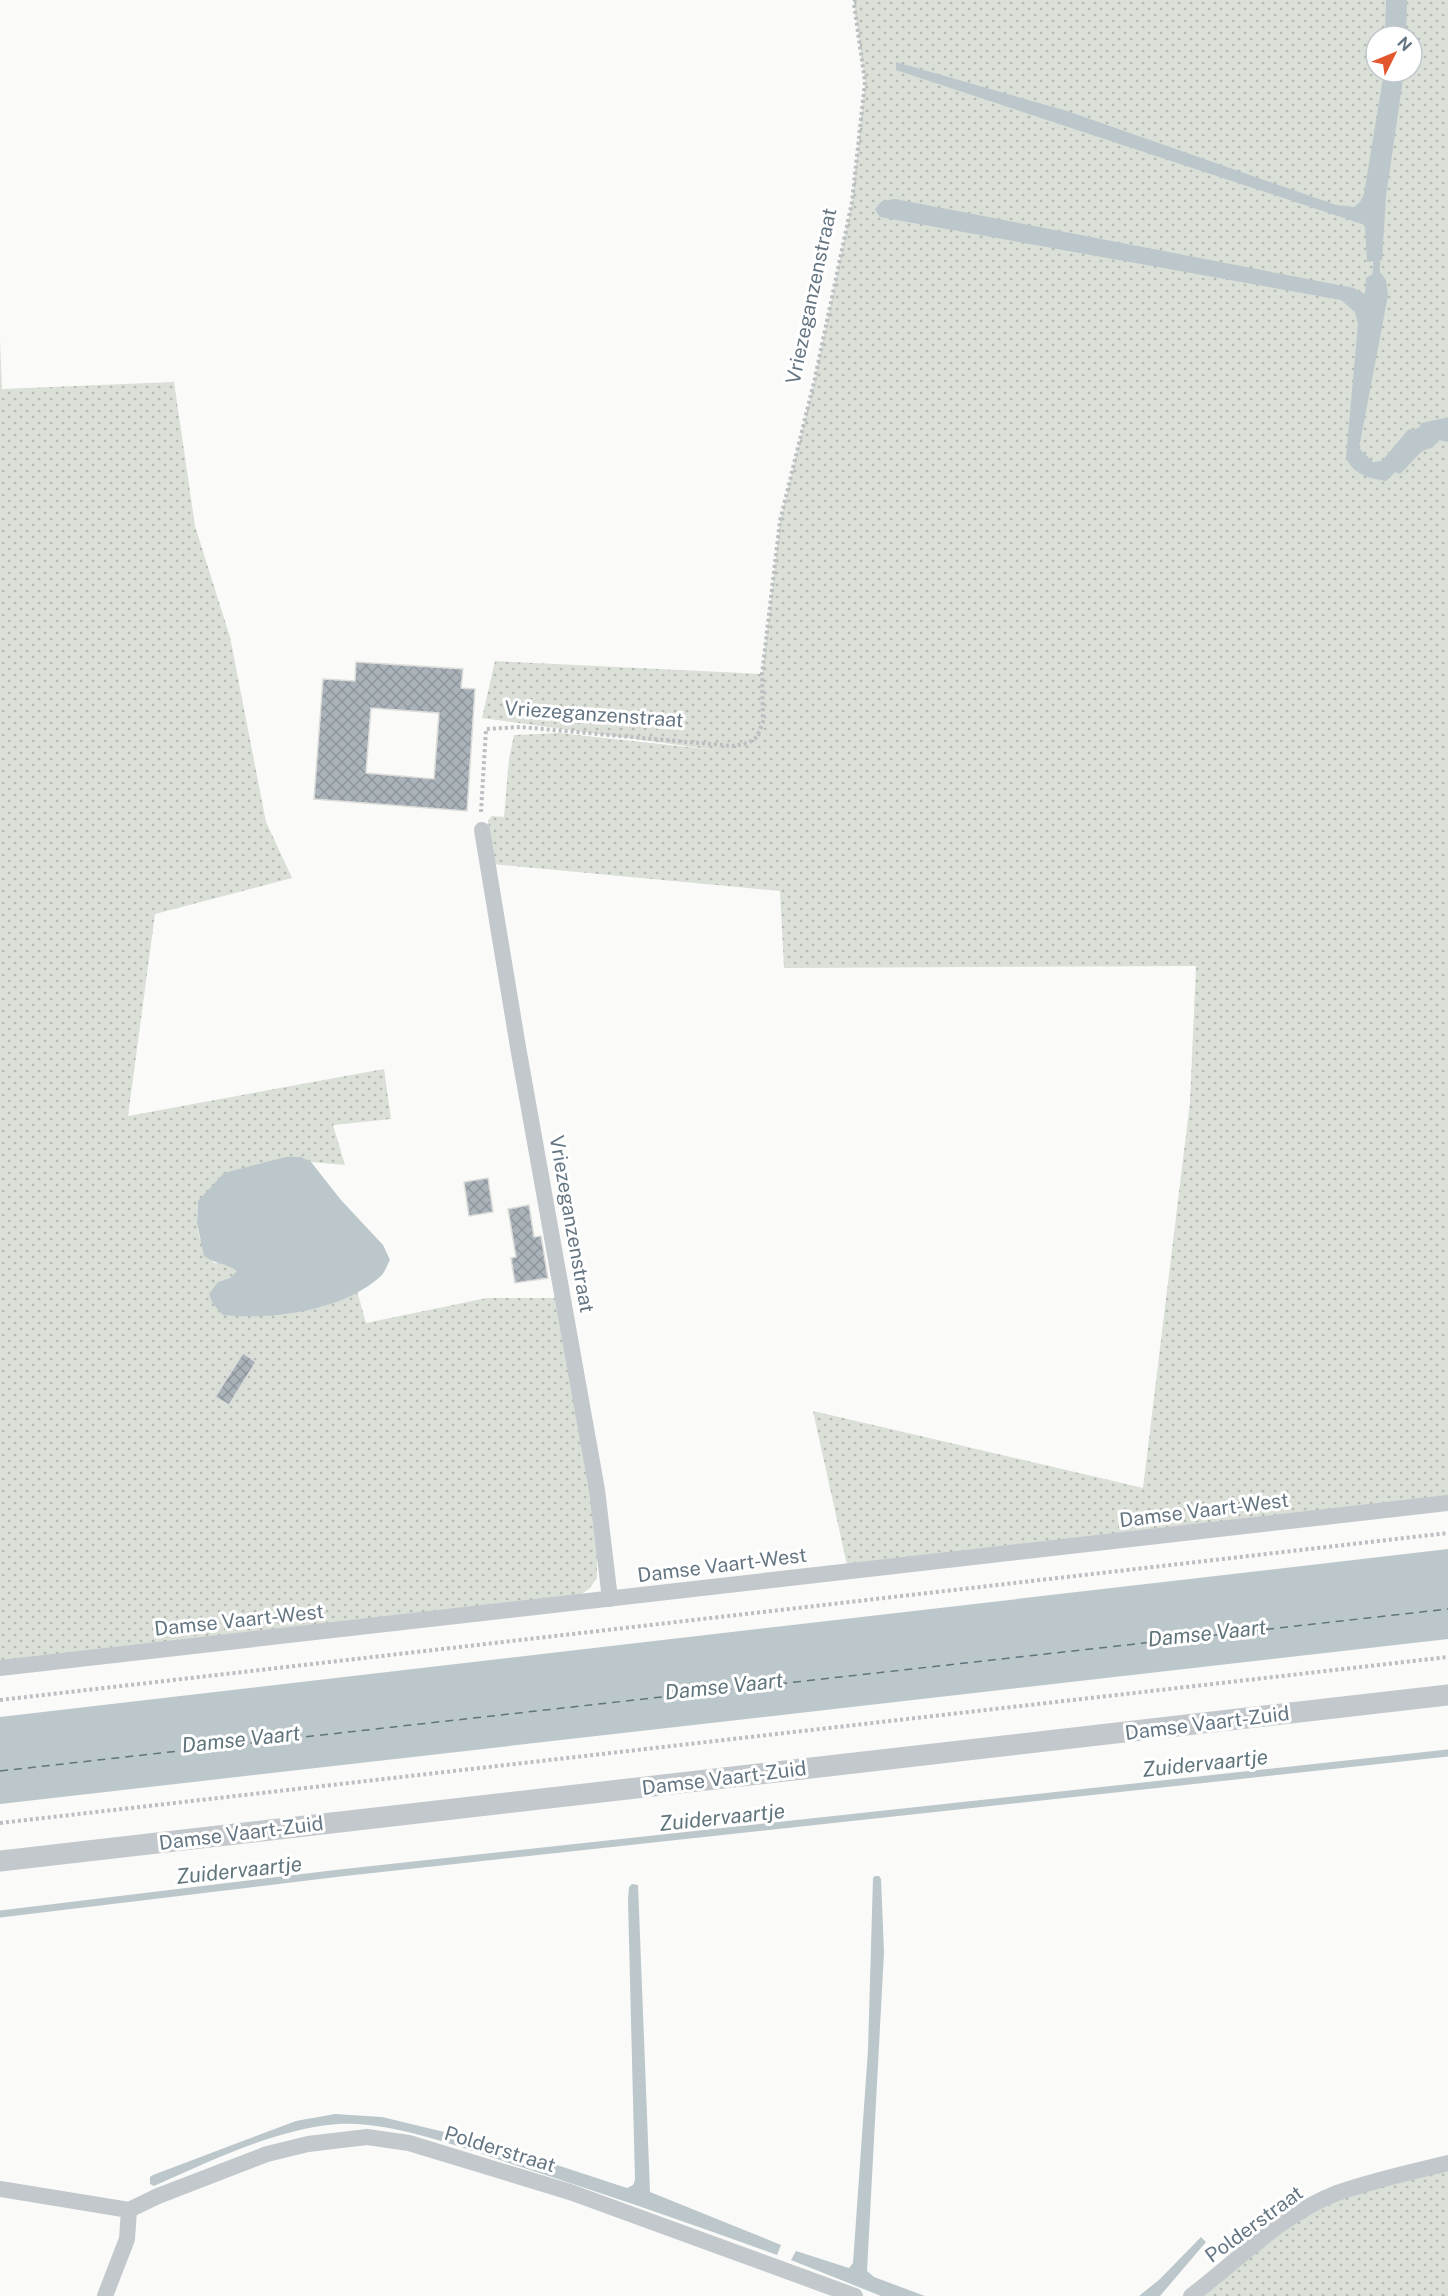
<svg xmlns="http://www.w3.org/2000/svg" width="1448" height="2296" font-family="'Public Sans',sans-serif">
<defs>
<pattern id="grass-dots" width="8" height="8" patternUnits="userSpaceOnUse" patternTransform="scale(1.5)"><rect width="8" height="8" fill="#dadfd7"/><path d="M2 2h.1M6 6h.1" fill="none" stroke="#b4b9b4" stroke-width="1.8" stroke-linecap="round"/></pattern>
<pattern id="building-cross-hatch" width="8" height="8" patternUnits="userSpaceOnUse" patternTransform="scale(1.5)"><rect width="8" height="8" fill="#aab3b9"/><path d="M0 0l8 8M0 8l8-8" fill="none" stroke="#8e969c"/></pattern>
</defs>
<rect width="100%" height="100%" fill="#fafaf8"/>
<path fill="url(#grass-dots)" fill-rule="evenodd" d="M 855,0 L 1448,0 L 1448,1499 L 847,1565 L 813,1411 L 1143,1488 L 1190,1102 L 1196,966 L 784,968 L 780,891 L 492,864 L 488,820 L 492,816 L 504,817 L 509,759 L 514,735 L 559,733 L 715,750 L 482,718 L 495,661 L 762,674 L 780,521 L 815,378 L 852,202 L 865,82 L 854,4 ZM 1376,36 L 1412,36 L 1412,72 L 1376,72 Z
M 0,339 L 2,389 L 174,382 L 195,526 L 230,637 L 266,822 L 292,878 L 155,914 L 128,1116 L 384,1069 L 391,1119 L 333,1125 L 345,1165 L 311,1162 L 300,1157 L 198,1201 C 196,1231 197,1238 214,1263 L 227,1264 L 238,1271 L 230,1278 L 218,1282 L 321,1307 L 357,1291 L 366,1323 L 487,1298 L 559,1298 L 597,1537 L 597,1578 L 589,1589 L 578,1596 L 0,1663 Z
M 1448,2167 L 1448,2296 L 1200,2296 L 1287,2226 L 1339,2198 Z"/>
<path fill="#bbc7cb" d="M 1386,0 L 1407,0 L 1406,36 L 1385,36 Z
M 896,62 L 1067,111 L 1336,205 L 1354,207 L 1360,202 L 1364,194 L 1384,72 L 1404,72 L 1386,196 L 1382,260 L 1367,262 L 1365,225 L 896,70 Z
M 895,199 L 1354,288 L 1365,294 L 1366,278 L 1376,272 L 1381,273 L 1386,280 L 1388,295 L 1359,448 L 1369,458 L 1373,466 L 1384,464 C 1402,439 1414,421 1448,421 L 1448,442 L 1439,440 L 1433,447 L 1414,454 L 1386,481 C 1369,478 1354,475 1346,458 L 1358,324 L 1355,312 L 1341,300 L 880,217 L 875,209 L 882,201 Z
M 286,1157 L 301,1157 L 311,1162 L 341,1200 L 383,1245 L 390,1260 C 387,1265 385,1272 381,1276 C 343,1311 272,1320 223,1315 L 213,1304 L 209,1294 L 218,1282 L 230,1278 L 237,1271 C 226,1263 215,1264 204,1256 L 197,1223 L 198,1201 L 224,1173 Z
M 1448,1549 L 1448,1639 L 0,1804 L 0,1717 Z
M 875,1876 L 879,1876 L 881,1879 L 884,1952 L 867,2271 L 874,2277 L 925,2296 L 881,2296 L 791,2260 L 796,2251 L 849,2268 L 853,2263 L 868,2050 L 873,1878 Z
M 632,1884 L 638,1885 L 650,2192 L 781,2245 L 777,2255 C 687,2222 597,2191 506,2162 C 458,2146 389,2121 338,2124 C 275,2129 211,2161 154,2186 L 150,2184 L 150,2177 L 153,2175 L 296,2121 L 335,2114 L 382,2117 L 490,2143 L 627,2188 L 633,2185 L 635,2180 L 628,1900 L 629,1887 Z
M 1201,2237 L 1206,2242 L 1160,2296 L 1139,2296 L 1160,2279 Z"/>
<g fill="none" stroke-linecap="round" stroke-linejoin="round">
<path stroke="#bbc7cb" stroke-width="7" d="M 1376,278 L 1377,253
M 1424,426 L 1448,421
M 1365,461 L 1373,466 L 1384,464 L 1410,433
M 1399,470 L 1420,448
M 0,1914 L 340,1873 L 1448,1753"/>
<path stroke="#60757c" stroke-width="1.5" stroke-dasharray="8 6" stroke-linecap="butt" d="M 0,1771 L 1448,1609"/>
</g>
<path fill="url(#building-cross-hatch)" stroke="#dcdcda" stroke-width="1.5" fill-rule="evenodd" d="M 356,662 L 463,669 L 461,688 L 475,689 L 467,811 L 314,799 L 323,679 L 355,681 ZM 371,708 L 439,713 L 434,779 L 366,773 Z
M 488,1178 L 493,1212 L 469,1216 L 464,1182 Z
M 529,1205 L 534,1237 L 541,1236 L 548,1278 L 515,1283 L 511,1258 L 516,1257 L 508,1209 Z
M 243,1353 L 256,1362 L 229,1405 L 215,1397 Z"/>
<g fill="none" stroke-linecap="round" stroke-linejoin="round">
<path stroke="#bbbfc2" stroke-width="4" stroke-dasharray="3 3" stroke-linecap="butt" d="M 481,812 L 486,729 L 520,727 L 733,746 L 748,743 L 757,737 L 763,722 L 762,674 L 780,521 L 815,378 L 852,202 L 865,82 L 854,4 L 855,0
M 0,1700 L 1448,1533
M 0,1823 L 1448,1657"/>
<path stroke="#c3c8cc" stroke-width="16" d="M 482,830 L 518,1047 L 597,1490 L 610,1599
M 0,1668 L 1448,1503
M 0,2189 L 129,2210 L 158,2196 L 267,2154 L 308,2144 L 367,2137 L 409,2143 L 570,2192 L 855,2296
M 105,2296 L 127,2239 L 129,2210
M 1191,2296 C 1237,2261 1282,2214 1337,2193 C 1373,2180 1411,2172 1448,2163"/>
<path stroke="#c3c8cc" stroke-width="21" d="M 0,1861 L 1448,1695"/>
</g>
<g text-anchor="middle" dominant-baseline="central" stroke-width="6" stroke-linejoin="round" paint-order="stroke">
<g font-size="20" fill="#657683" stroke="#fff">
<text transform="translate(811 296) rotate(-78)">Vriezeganzenstraat</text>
<text transform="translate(594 714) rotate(4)">Vriezeganzenstraat</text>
<text transform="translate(572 1224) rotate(80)">Vriezeganzenstraat</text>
<text transform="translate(1204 1510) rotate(-7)">Damse Vaart-West</text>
<text transform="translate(722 1565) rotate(-7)">Damse Vaart-West</text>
<text transform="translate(239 1620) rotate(-6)">Damse Vaart-West</text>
<text transform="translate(1207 1723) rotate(-7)">Damse Vaart-Zuid</text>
<text transform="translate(724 1778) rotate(-7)">Damse Vaart-Zuid</text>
<text transform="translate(241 1833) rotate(-7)">Damse Vaart-Zuid</text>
<text transform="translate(500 2149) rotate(17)">Polderstraat</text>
<text transform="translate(1254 2224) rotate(-36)">Polderstraat</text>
</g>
<g font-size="21" font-style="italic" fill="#60757c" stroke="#fff">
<text transform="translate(1207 1633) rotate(-6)">Damse Vaart</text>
<text transform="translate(724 1686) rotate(-6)">Damse Vaart</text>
<text transform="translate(241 1739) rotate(-6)">Damse Vaart</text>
<text transform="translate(1205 1763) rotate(-6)">Zuidervaartje</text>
<text transform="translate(722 1817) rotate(-6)">Zuidervaartje</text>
<text transform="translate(239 1870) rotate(-6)">Zuidervaartje</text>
</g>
</g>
<g transform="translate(1394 54) rotate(47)"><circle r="28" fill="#ffffff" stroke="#c1c8cd" stroke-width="1.5"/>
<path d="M0-4.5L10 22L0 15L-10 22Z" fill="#e4572e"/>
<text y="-9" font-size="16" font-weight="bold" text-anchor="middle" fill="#657683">N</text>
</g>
</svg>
